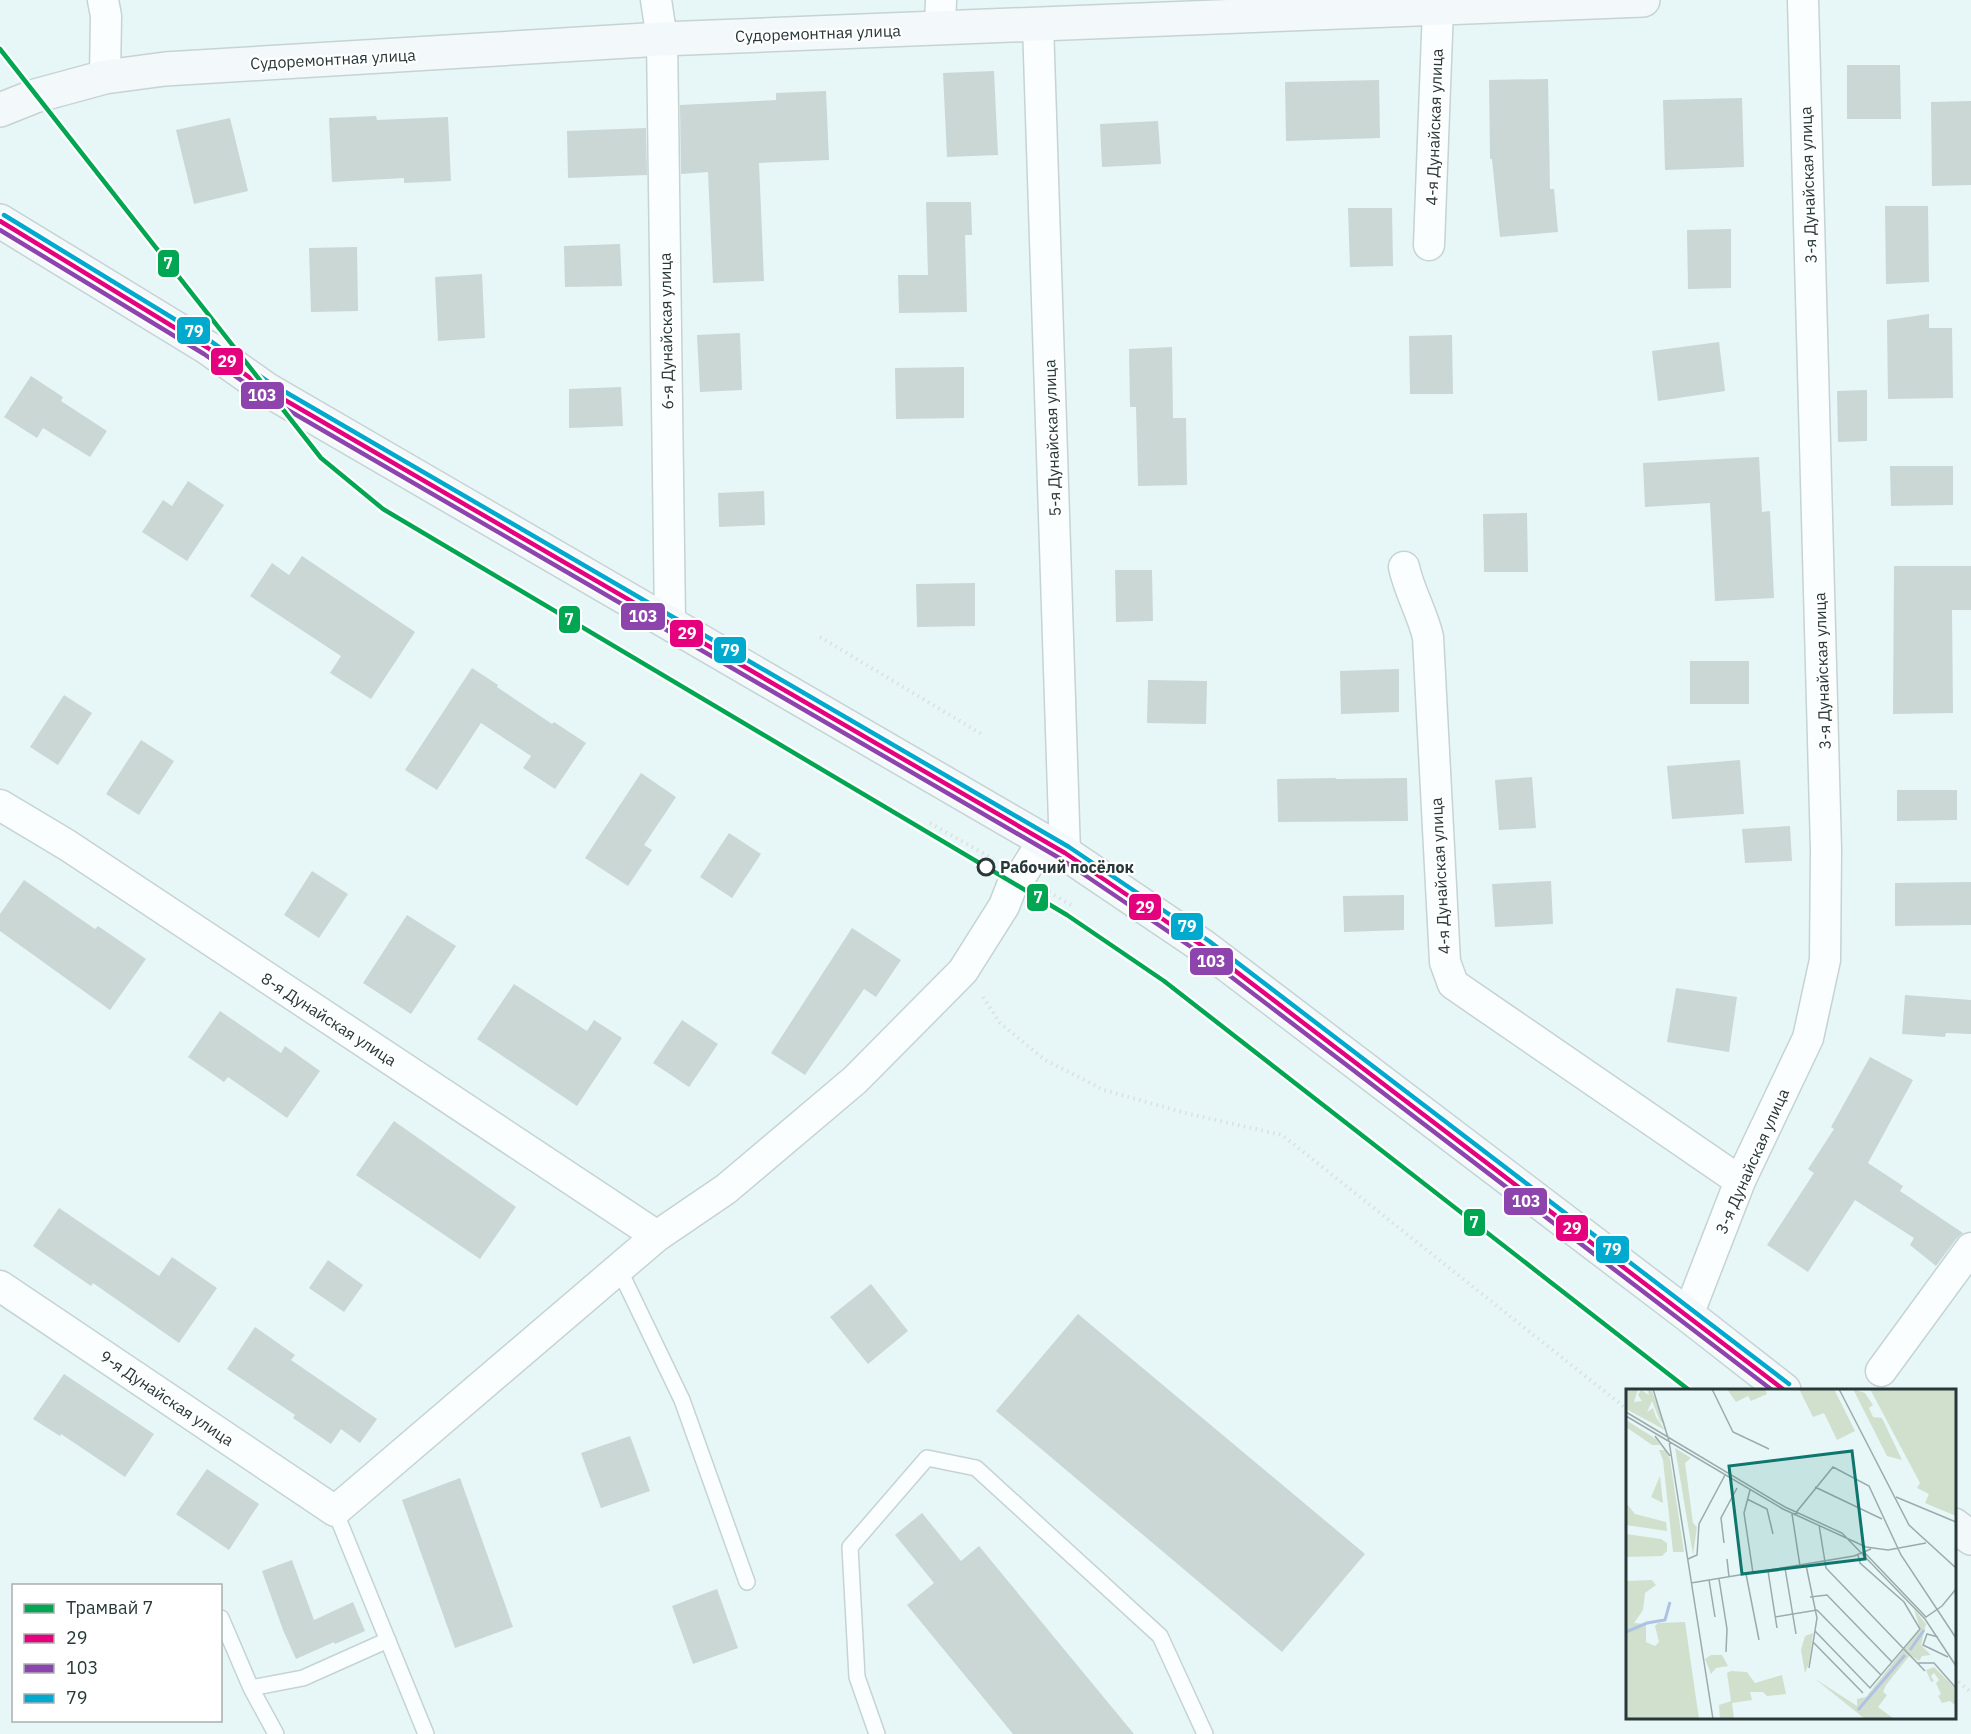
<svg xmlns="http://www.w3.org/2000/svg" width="1971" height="1734" font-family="'IBM Plex Sans',sans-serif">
<rect width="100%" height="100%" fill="#e7f7f7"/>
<path fill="#cad7d4" d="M 1847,65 L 1900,65 L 1901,119 L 1847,119 Z
M 994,71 L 998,155 L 947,157 L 943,73 Z
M 1548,79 L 1550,189 L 1554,189 L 1558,232 L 1500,237 L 1492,159 L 1490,159 L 1489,80 Z
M 1379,80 L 1380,138 L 1286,141 L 1285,82 Z
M 826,91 L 829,160 L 759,163 L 764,281 L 713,283 L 708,172 L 681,174 L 680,105 L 776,100 L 776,93 Z
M 1742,98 L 1744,167 L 1665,170 L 1663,100 Z
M 1971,101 L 1971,185 L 1932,186 L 1931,102 Z
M 376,116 L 377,120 L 448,117 L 451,181 L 404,183 L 404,178 L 332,182 L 329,118 Z
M 230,118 L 248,191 L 194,204 L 176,130 Z
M 1158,121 L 1161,164 L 1102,167 L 1100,124 Z
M 646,128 L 647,175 L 568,178 L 567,131 Z
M 926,202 L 971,202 L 972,235 L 965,235 L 967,312 L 899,313 L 898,275 L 928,275 Z
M 1885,206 L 1928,206 L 1929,282 L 1886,284 Z
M 1348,208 L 1392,208 L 1393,266 L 1350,267 Z
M 1731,229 L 1731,288 L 1688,289 L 1687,230 Z
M 620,244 L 622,286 L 565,287 L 564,246 Z
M 357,247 L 358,311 L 311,312 L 309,248 Z
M 482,274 L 485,338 L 438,341 L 435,277 Z
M 1929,314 L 1929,328 L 1952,328 L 1953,398 L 1888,399 L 1887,320 Z
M 740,333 L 742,390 L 700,392 L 697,335 Z
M 1452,335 L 1453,394 L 1410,394 L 1409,336 Z
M 1719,342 L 1725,391 L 1658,401 L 1652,351 Z
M 1172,347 L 1173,418 L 1186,418 L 1187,485 L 1138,486 L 1136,407 L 1130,407 L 1129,349 Z
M 964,367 L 964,418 L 896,419 L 895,368 Z
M 31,376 L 63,397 L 61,401 L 107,431 L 90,457 L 43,428 L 37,438 L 4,417 Z
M 621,387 L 623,426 L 569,428 L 569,389 Z
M 1867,390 L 1867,441 L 1838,442 L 1837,391 Z
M 1759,457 L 1762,512 L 1770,511 L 1774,598 L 1715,601 L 1710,503 L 1645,507 L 1643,463 Z
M 1890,466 L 1953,466 L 1953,505 L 1891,506 Z
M 188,481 L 224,505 L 187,561 L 142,532 L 163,500 L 172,506 Z
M 764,491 L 765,525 L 719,527 L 718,493 Z
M 1527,513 L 1528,572 L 1484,572 L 1483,514 Z
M 302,556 L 415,632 L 371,699 L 330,673 L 341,656 L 250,596 L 272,563 L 289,575 Z
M 1894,566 L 1971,566 L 1971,610 L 1952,610 L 1953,713 L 1893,714 Z
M 1115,570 L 1152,570 L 1153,621 L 1116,622 Z
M 975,583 L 975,626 L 917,627 L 916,584 Z
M 1690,661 L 1749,661 L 1749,704 L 1690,704 Z
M 472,668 L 498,685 L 497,687 L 552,724 L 554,722 L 586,743 L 555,789 L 523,768 L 531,756 L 481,723 L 437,790 L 405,770 Z
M 1399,669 L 1399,712 L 1341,714 L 1340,671 Z
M 1148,680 L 1207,681 L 1206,724 L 1147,723 Z
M 64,695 L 92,713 L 58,765 L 30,747 Z
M 141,740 L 174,761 L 139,815 L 106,794 Z
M 1740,760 L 1744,814 L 1672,819 L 1667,766 Z
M 641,773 L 676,797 L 644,845 L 652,850 L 628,886 L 585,858 Z
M 1532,777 L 1536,828 L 1499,830 L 1495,780 Z
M 1336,778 L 1336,779 L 1407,778 L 1408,821 L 1278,822 L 1277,779 Z
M 1897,790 L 1957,790 L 1957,820 L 1897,821 Z
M 1790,826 L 1792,861 L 1745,863 L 1742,829 Z
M 729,833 L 761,854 L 732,898 L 700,877 Z
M 312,871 L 348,894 L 319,938 L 284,915 Z
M 24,880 L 95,929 L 98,926 L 146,959 L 110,1010 L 0,931 L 0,914 Z
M 1551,881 L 1553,924 L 1495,927 L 1492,884 Z
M 1971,882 L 1971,925 L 1895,926 L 1895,883 Z
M 1404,895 L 1404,930 L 1344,932 L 1343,896 Z
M 407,915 L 456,946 L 411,1014 L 363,983 Z
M 852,928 L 901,960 L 876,997 L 864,989 L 805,1075 L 771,1053 Z
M 514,984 L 587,1031 L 594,1020 L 622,1038 L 577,1106 L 477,1039 Z
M 1676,988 L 1737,997 L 1729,1052 L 1667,1042 Z
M 1905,995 L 1971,1000 L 1971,1034 L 1946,1033 L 1945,1037 L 1902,1034 Z
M 220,1011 L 281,1053 L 285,1046 L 320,1071 L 287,1118 L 228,1077 L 224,1082 L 188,1057 Z
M 682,1020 L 718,1044 L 689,1087 L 653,1063 Z
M 1870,1057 L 1913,1080 L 1868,1163 L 1903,1186 L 1900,1191 L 1963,1233 L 1957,1238 L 1936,1266 L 1910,1245 L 1914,1238 L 1855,1200 L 1808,1272 L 1767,1245 L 1814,1173 L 1808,1169 L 1834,1129 L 1831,1127 Z
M 394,1121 L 516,1207 L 480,1259 L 356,1175 Z
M 59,1208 L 159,1276 L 172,1257 L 217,1288 L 179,1343 L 93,1283 L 91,1286 L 33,1246 Z
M 328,1260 L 363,1285 L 344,1312 L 309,1288 Z
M 871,1284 L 908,1331 L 868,1364 L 830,1317 Z
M 1078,1314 L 1365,1554 L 1282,1652 L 996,1411 Z
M 255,1327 L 295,1355 L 291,1360 L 377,1419 L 360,1443 L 341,1429 L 331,1444 L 293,1418 L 295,1415 L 227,1369 Z
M 64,1374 L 154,1434 L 125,1477 L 61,1434 L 60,1436 L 33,1419 Z
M 630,1436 L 650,1491 L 601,1508 L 581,1453 Z
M 207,1469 L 259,1504 L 229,1550 L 176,1514 Z
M 460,1478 L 513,1627 L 455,1648 L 402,1500 Z
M 922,1513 L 961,1561 L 979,1546 L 1134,1734 L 1013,1734 L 907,1605 L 934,1583 L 895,1535 Z
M 292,1560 L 314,1620 L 353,1602 L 365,1631 L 335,1644 L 334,1642 L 296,1659 L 283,1630 L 262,1571 Z
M 717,1589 L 738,1648 L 693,1664 L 672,1606 Z"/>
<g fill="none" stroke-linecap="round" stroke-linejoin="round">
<g stroke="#c5d3d3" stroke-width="18">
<path id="lane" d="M 619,1269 L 682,1400 L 747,1582
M 335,1511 L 426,1734
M 221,1618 L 251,1688 L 276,1734
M 251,1688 L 303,1678 L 388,1640
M 877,1734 L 857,1677 L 850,1547 L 927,1458 L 976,1468 L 1160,1636 L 1205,1734"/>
</g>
<g stroke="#c5d3d3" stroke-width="33">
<path id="street" d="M 103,0 L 106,16 L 105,77
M 656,0 L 662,39 L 670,622
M 1038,24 L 1065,853
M 940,28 L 941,0
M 1429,245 L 1438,8
M 1404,567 C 1409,591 1422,612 1428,637 L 1445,962 L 1453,984 L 1740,1181
M 0,805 L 67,845 L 657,1236
M 0,1286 L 335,1511 L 657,1236 L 726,1189 L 855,1080 L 963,971 L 1004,906 L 1013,883 L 1021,876 L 1043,841
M 1688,1315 L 1740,1181 L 1808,1038 L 1825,960 L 1826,850 L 1803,0
M 1881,1371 L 1971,1248"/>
</g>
<g stroke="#c5d3d3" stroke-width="36">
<path id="secondary" d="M 0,110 L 35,96 L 105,77 L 165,69 L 662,39 L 1643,0
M 0,221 L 208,348 L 266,389 L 1065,853 L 1204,947 L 1688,1315 L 1784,1390
M 1954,1525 L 1971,1538"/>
</g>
<path stroke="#dbe0e0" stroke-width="4" stroke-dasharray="1.5 4.5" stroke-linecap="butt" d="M 820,637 L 983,735
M 930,823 L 993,859
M 1049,892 L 1071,905
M 983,997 L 1000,1023 L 1045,1060 L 1104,1090 L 1185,1113 L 1282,1135 L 1628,1410
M 1954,1678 L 1971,1692"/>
<use href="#lane" stroke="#fbfefe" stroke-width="15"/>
<use href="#street" stroke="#fbfefe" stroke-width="30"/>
<use href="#secondary" stroke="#f3f8fa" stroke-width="33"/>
<g stroke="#fff" stroke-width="9">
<path id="bus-1" d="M 0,221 L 208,348 L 266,389 L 1065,853 L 1204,947 L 1784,1390"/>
</g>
<g stroke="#fff" stroke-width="9">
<path id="bus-2" d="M 0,230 L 204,354 L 262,395 L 1061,859 L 1200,953 L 1772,1390"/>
</g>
<g stroke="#fff" stroke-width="9">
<path id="bus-3" d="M 4,215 L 212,342 L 270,383 L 1069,847 L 1209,941 L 1789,1384"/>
</g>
<use href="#bus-1" stroke="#e5007d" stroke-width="4.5"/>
<use href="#bus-2" stroke="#8e44ad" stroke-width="4.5"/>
<use href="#bus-3" stroke="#00a9ce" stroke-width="4.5"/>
<g stroke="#fff" stroke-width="9">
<path id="tram-1" d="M 0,49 L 321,458 L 383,509 L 1067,915 L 1164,981 L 1689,1390"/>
</g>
<use href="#tram-1" stroke="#00a651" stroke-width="4.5"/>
</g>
<circle fill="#fff" stroke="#283737" stroke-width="3" cx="986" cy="867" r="8"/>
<g text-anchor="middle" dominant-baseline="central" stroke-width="4.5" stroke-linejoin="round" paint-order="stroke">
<g font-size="16" fill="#283737" stroke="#fff">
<text transform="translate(818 33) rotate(-2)">Судоремонтная улица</text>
<text transform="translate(333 59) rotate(-3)">Судоремонтная улица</text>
<text transform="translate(1434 127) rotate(-88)">4-я Дунайская улица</text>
<text transform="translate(1808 185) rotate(-92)">3-я Дунайская улица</text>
<text transform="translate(666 331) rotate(-91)">6-я Дунайская улица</text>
<text transform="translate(1052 438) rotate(-92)">5-я Дунайская улица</text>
<text transform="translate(1822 671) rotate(-92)">3-я Дунайская улица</text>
<text transform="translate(1440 876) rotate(-93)">4-я Дунайская улица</text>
<text transform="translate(329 1019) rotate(33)">8-я Дунайская улица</text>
<text transform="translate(1752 1161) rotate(-66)">3-я Дунайская улица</text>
<text transform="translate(167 1398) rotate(34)">9-я Дунайская улица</text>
</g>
<g font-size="16" font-weight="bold" fill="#283737" stroke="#fff" text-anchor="start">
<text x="1000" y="867">Рабочий посёлок</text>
</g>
</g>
<g transform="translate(1626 1389)">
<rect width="330" height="330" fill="#e7f7f7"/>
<path d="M 0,0 L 12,0 L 8,13 L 16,12 L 12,6 L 15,1 L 23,6 L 21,0 L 25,0 L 39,35 L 34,32 L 26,12 L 21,23 L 27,19 L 30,28 L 39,41 L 0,20 ZM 101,0 L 139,0 L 141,5 L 125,12 L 122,7 L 110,13 ZM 173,0 L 208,0 L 229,42 L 211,51 L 198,24 L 187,28 ZM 227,0 L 239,4 L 247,16 L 243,19 L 247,28 L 256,29 L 276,71 L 261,67 ZM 244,0 L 330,0 L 330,127 L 299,114 L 303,105 L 291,99 L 294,94 ZM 0,31 L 30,50 L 34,56 L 26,56 L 0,38 ZM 49,59 L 65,69 L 59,74 L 67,134 L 71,138 L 67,166 ZM 33,61 L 39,61 L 44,70 L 58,163 L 47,163 L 37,71 ZM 34,87 L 37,114 L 25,108 ZM 0,114 L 9,125 L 40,133 L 41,142 L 0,136 ZM 0,145 L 35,150 L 41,154 L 41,162 L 36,167 L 0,168 ZM 26,191 L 30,196 L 19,204 L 17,221 L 8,234 L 20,235 L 20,253 L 29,257 L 33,253 L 29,237 L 32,234 L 59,233 L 73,330 L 0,330 L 0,192 ZM 288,220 L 300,235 L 295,256 L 305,266 L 296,267 L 293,272 L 284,266 L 260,296 L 257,303 L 261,306 L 252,318 L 268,330 L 239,330 L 188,289 L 231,317 L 231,310 L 240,308 L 294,240 ZM 187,244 L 183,274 L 179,284 L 175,261 L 179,247 ZM 85,266 L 96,266 L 102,277 L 90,279 L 85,285 L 79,270 ZM 308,278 L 330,300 L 330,317 L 324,312 L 316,314 L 312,307 L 315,305 L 310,294 L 313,291 L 308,284 L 305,287 L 308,292 L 305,293 L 300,281 ZM 105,282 L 121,283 L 129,294 L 156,286 L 160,305 L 141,307 L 137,303 L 124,303 L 126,311 L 106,314 L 108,330 L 94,330 L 93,316 L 105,312 L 101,284 Z" fill="#d0e0cd"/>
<path fill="none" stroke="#afc2e3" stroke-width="3" d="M 0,243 L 21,234 L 39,231 L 44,213M 284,261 L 298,241M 232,321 L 279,266"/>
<path fill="none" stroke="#9baaaa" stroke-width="1.5" d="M 27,0 L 43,52M 86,0 L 107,43 L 143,60M 213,0 L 283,136 L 330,179M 0,23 L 159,118 L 216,144 L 299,230 L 330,277M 0,27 L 157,120 L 240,158 L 262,161 L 300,154M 29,47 L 44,67M 43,52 L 87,330M 189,98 L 256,130M 124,101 L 118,124 L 127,184M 270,108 L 330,133M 121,110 L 141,120 L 147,145M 166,125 L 174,177M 168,126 L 207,78 L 243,97 L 275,166 L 330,249M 193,136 L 200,179 L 299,282M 98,154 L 95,129 L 111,99M 238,163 L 300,228 L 316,217 L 330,200M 62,170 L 71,166 L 73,135 L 99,86M 101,170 L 103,188M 180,176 L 191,229 L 183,279M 159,179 L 170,245M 142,182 L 151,239M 120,185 L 133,251M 93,190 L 101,240 L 100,263M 83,191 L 89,228M 65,194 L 228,167 L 245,160M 184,208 L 201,206 L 266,273M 149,228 L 191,221 L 255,286M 189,242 L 244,299 L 294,240 L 278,213 L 234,174 L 232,166M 312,248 L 301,245 L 297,256 L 322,268M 187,253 L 237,304M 292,274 L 308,274 L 330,299"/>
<path fill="#0f766e" fill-opacity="0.15" stroke="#0f766e" stroke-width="3" d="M 226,62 L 239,170 L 116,185 L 103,77 Z"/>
<rect width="330" height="330" fill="none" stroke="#283737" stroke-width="3"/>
</g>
<g stroke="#fff" stroke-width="2">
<rect x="157" y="249" width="23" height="29" rx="6" fill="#00a651"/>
<rect x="176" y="316" width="35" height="29" rx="6" fill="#00a9ce"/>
<rect x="210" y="347" width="34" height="29" rx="6" fill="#e5007d"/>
<rect x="240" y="381" width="45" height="29" rx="6" fill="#8e44ad"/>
<rect x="620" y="602" width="46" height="29" rx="6" fill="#8e44ad"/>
<rect x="558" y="605" width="23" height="29" rx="6" fill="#00a651"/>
<rect x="669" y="619" width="35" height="29" rx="6" fill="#e5007d"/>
<rect x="713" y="636" width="34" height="28" rx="6" fill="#00a9ce"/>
<rect x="1026" y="883" width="23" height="29" rx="6" fill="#00a651"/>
<rect x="1128" y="893" width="34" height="28" rx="6" fill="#e5007d"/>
<rect x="1170" y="912" width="34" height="29" rx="6" fill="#00a9ce"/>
<rect x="1189" y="947" width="45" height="29" rx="6" fill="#8e44ad"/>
<rect x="1503" y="1187" width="45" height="29" rx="6" fill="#8e44ad"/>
<rect x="1463" y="1208" width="23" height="29" rx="6" fill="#00a651"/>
<rect x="1555" y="1214" width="34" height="28" rx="6" fill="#e5007d"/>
<rect x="1595" y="1235" width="35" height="29" rx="6" fill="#00a9ce"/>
</g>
<g font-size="16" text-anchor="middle" font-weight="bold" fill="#fff">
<text x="168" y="269">7</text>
<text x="194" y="337">79</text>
<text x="227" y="367">29</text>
<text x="262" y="401">103</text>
<text x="643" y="622">103</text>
<text x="569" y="625">7</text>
<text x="687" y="639">29</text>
<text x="730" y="656">79</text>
<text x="1038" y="903">7</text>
<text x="1145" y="913">29</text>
<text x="1187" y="932">79</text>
<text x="1211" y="967">103</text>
<text x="1526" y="1207">103</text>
<text x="1474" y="1228">7</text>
<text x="1572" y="1234">29</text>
<text x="1612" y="1255">79</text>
</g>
<rect x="12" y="1584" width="210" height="138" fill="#ffffff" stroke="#a9afaf" stroke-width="1.5"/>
<rect x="24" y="1604" width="30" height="9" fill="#00a651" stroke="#a9afaf" stroke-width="1.5"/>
<text x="66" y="1614" font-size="18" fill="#283737">Трамвай 7</text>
<rect x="24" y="1634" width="30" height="9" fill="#e5007d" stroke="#a9afaf" stroke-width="1.5"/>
<text x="66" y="1644" font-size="18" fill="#283737">29</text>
<rect x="24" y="1664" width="30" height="9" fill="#8e44ad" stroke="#a9afaf" stroke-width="1.5"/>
<text x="66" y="1674" font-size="18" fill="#283737">103</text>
<rect x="24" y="1694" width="30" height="9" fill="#00a9ce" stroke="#a9afaf" stroke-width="1.5"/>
<text x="66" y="1704" font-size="18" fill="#283737">79</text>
</svg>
